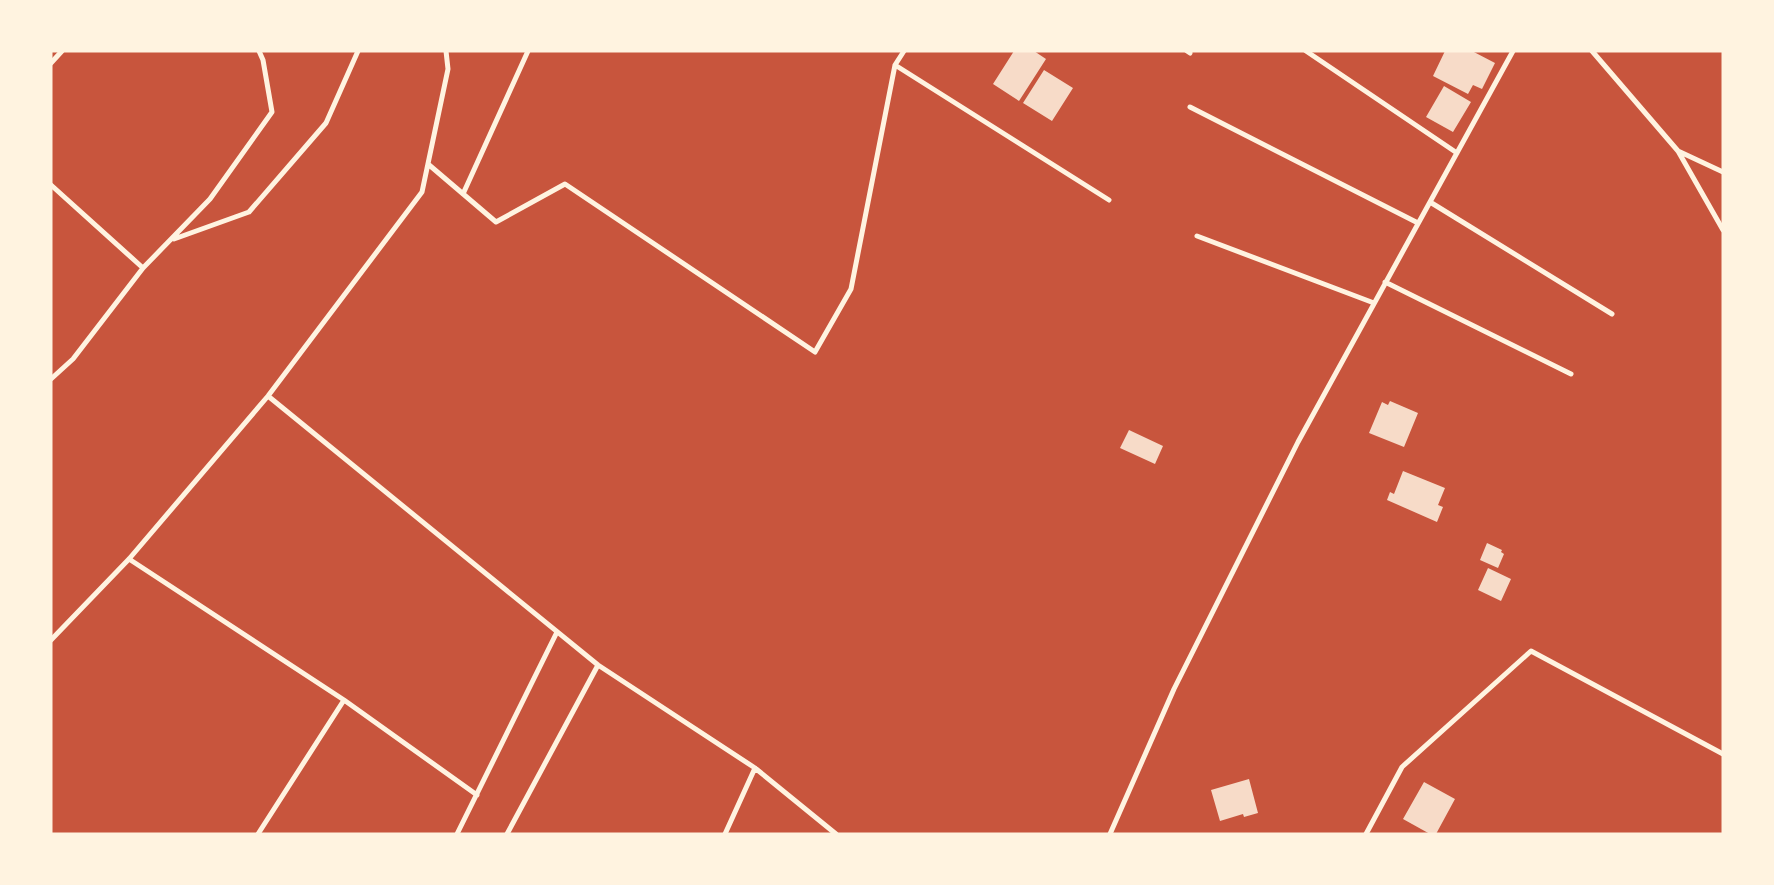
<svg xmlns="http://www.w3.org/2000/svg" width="1774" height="885" font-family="Poppins,sans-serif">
<rect width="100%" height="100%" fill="#c8553d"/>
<path fill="#f7dbc8" d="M 1014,51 L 1034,51 L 1046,59 L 1019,101 L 993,84 Z
M 1445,51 L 1472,51 L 1495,63 L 1482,89 L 1473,85 L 1468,94 L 1433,76 Z
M 1044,70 L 1073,88 L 1052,121 L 1023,103 Z
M 1444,86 L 1471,102 L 1453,132 L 1426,117 Z
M 1390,401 L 1418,413 L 1404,447 L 1369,433 L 1382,402 L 1388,405 Z
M 1129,430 L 1163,446 L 1155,464 L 1120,448 Z
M 1403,471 L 1445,488 L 1438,505 L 1443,507 L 1437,522 L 1387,500 L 1390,492 L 1394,494 Z
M 1487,543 L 1502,550 L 1501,552 L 1504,554 L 1498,568 L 1480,560 Z
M 1488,568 L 1511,579 L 1501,601 L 1478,590 Z
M 1249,779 L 1258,813 L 1244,817 L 1243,814 L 1220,821 L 1211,790 Z
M 1424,782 L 1455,799 L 1436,834 L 1430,834 L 1403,819 Z"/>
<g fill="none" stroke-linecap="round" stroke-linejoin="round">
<path stroke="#fff3e0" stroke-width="5" d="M 1187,51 L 1190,53
M 1306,51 L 1457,153
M 1592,51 L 1678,151 L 1723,230
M 51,63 L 62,51
M 895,65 L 1109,200
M 1190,107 L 1418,223
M 1678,151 L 1723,172
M 428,164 L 496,222 L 565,184 L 815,352 L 851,289 L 895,65 L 904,51
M 51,185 L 143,268
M 463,194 L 528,51
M 1430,202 L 1612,314
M 1197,236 L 1374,303
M 174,239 L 249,212 L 326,123 L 358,51
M 1385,282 L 1571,374
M 51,379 L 73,359 L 143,268 L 210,199 L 272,112 L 263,60 L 259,51
M 268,396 L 598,665 L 755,768 L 836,834
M 129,559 L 344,700 L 477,795
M 51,640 L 129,559 L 268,396 L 422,192 L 448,69 L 446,51
M 258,834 L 344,700
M 457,834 L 557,632
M 507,834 L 598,665
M 725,834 L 755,768
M 1110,834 L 1174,689 L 1298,442 L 1513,51
M 1366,834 L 1402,767 L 1531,651 L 1723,754"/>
</g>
<rect width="1774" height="885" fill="none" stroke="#fff3e0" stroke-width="105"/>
</svg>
